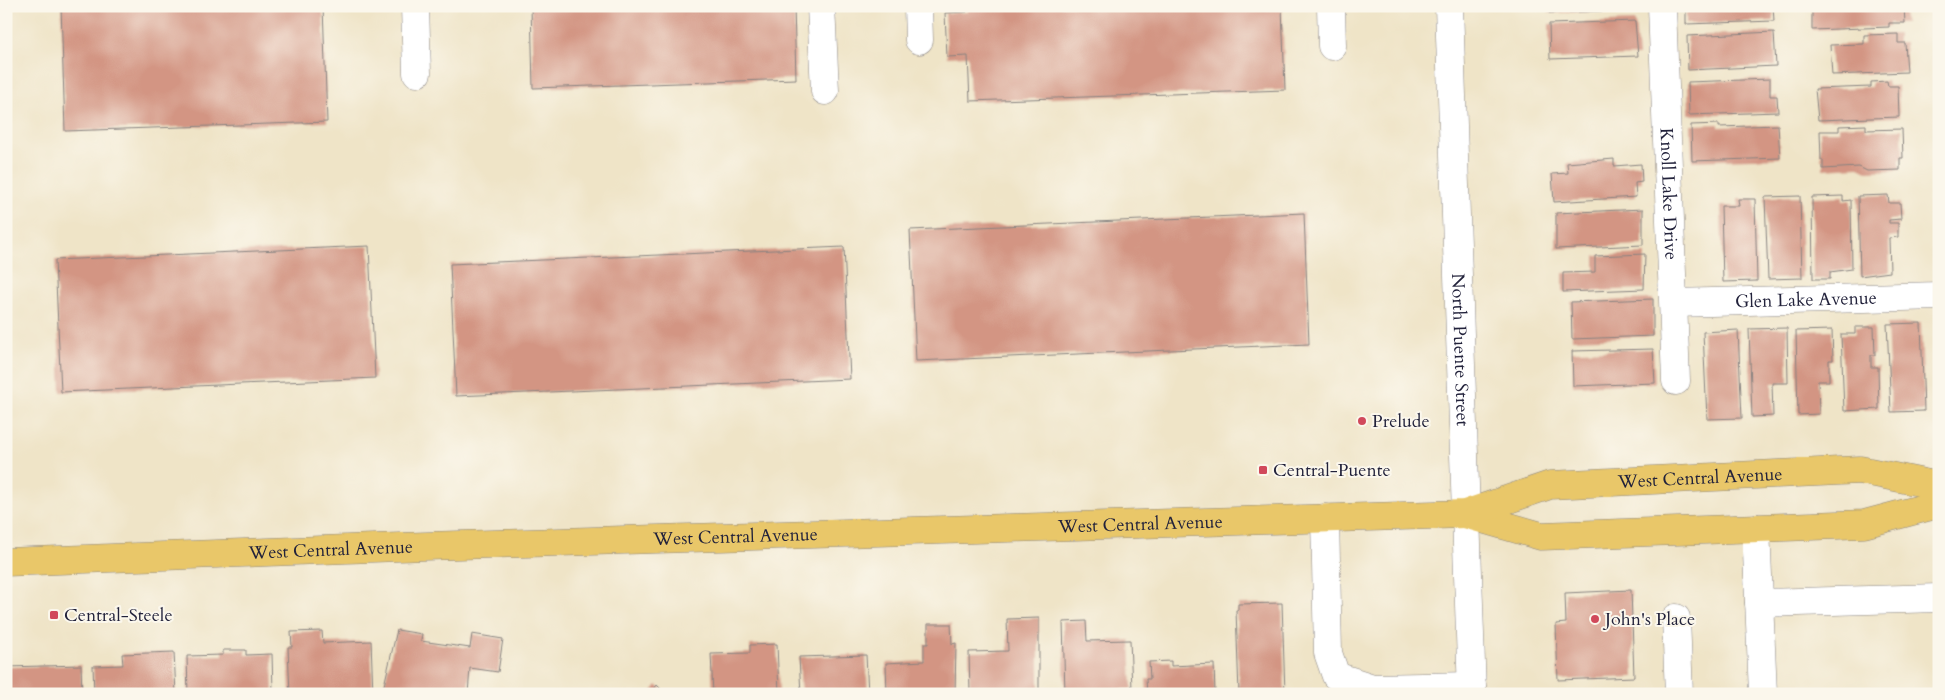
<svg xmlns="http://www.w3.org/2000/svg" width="1945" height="700" font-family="Cardo,serif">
<rect width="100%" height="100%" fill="#fbf7ec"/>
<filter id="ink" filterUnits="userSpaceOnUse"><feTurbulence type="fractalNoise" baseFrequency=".02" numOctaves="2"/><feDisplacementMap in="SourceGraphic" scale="10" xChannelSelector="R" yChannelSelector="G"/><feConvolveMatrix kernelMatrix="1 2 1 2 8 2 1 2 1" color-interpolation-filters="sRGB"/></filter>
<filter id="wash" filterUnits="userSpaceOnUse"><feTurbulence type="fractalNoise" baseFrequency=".0096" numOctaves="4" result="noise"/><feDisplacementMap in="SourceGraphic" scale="20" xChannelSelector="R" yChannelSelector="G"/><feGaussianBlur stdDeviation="1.12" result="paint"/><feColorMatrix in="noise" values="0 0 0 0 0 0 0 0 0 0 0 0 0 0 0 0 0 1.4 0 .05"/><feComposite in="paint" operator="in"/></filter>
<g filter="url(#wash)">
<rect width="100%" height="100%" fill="#efe4c7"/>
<g id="blocks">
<path fill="#d39583" d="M 61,6 L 323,6 L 327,122 L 65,131 Z
M 531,6 L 794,6 L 796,79 L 533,88 Z
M 967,6 L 1282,6 L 1285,90 L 970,101 L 968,56 L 947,57 L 945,13 L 967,12 Z
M 1548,6 L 1636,6 L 1636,10 L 1549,13 Z
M 1686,6 L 1773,6 L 1774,21 L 1686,24 Z
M 1812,6 L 1904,6 L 1905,23 L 1889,23 L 1889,27 L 1812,30 Z
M 1635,21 L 1638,56 L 1550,59 L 1549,24 Z
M 1774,32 L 1776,66 L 1688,70 L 1687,36 Z
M 1898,34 L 1898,43 L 1905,43 L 1907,72 L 1832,75 L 1830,45 L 1864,44 L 1864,35 Z
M 1770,79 L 1770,96 L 1777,96 L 1778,112 L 1689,115 L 1688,82 Z
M 1887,81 L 1888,86 L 1898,86 L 1899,117 L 1818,120 L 1815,89 L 1871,87 L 1871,82 Z
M 1719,124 L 1719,127 L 1778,125 L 1780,158 L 1692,161 L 1691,125 Z
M 1866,125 L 1866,130 L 1902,129 L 1903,158 L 1900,158 L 1900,170 L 1867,171 L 1859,167 L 1823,169 L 1823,160 L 1821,160 L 1820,131 L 1839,131 L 1839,126 Z
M 1614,159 L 1614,166 L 1641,164 L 1642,182 L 1635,183 L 1636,197 L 1554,202 L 1552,174 L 1568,173 L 1567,163 Z
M 1888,195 L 1889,203 L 1900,203 L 1901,219 L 1889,220 L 1889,223 L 1898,223 L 1898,237 L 1889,238 L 1890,272 L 1860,276 L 1858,196 Z
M 1800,196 L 1802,278 L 1768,279 L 1765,197 Z
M 1843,196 L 1843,201 L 1851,200 L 1852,269 L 1830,272 L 1830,279 L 1813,279 L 1812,197 Z
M 1738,199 L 1755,199 L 1757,281 L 1723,282 L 1721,206 L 1739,206 Z
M 1643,209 L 1643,245 L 1556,249 L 1556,213 Z
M 1304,213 L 1309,344 L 916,361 L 910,230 Z
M 369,246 L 375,378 L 61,392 L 55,260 Z
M 844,247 L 850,379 L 456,396 L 450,264 Z
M 1645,254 L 1644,289 L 1563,292 L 1563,273 L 1595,272 L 1595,256 Z
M 1653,299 L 1653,336 L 1572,339 L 1571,302 Z
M 1921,323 L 1924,411 L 1891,412 L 1887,324 Z
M 1855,327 L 1874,327 L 1875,355 L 1871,355 L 1871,367 L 1878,367 L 1879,409 L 1844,411 L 1841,334 L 1855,334 Z
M 1787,328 L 1788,383 L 1772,383 L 1773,416 L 1752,417 L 1749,329 Z
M 1738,330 L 1742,418 L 1707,419 L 1703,332 Z
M 1832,330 L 1833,360 L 1829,360 L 1829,381 L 1818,381 L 1819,414 L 1798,415 L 1796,331 Z
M 1653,349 L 1655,383 L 1573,386 L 1572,351 Z
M 1631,590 L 1634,677 L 1558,680 L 1556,624 L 1566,623 L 1565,593 Z
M 1282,603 L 1285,694 L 1239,694 L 1236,610 L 1238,610 L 1238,604 Z
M 1039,618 L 1039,692 L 1041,691 L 1042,694 L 970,694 L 969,652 L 1008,651 L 1007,619 Z
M 1086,621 L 1087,641 L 1130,640 L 1132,689 L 1107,690 L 1094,692 L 1094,694 L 1065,694 L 1063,622 Z
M 928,624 L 951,624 L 952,644 L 956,643 L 955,694 L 887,694 L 886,663 L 924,661 L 924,644 L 928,644 Z
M 397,630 L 422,634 L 421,641 L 470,648 L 472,634 L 503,639 L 498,672 L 470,668 L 468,694 L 382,694 Z
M 322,631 L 323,643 L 371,641 L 373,694 L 290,694 L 288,647 L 292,647 L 291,632 Z
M 777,644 L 779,694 L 713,694 L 711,654 L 750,653 L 750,645 Z
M 223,650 L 246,650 L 246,655 L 272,654 L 273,692 L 275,694 L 188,694 L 187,656 L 223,655 Z
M 174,652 L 176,694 L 94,694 L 93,666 L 123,665 L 122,654 Z
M 866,655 L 868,694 L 801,694 L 799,657 Z
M 1171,661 L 1171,666 L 1214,664 L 1215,694 L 1147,694 L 1146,679 L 1150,679 L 1149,662 Z
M 81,665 L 82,694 L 6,694 L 6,667 Z
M 657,685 L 666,694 L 650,694 Z"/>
</g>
</g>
<g filter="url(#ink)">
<use href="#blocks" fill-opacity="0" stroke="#888381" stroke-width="1"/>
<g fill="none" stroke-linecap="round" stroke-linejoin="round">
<g stroke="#888381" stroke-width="29">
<g id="minor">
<path d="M 415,6 L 417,73"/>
<path d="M 821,6 L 825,91"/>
<path d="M 918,6 L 919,40"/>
<path d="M 1331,6 L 1332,46"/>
<path id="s1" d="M 1449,6 L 1472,694"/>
<path id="s2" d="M 1662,6 L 1676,381"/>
<path id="s3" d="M 1674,303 L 1939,296"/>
<path d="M 1325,518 L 1328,653 L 1336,676 L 1373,688 L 1472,686"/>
<path d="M 1756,528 L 1763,694"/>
<path d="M 1759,603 L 1939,598"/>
<path d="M 1676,618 L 1679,694"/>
</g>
</g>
<g stroke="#888381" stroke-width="29">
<g id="major">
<path d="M 1465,514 L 1541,536 L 1864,524 L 1939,504"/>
<path id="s4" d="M 6,562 L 426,546 L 1465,514 L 1550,485 L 1860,470 L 1939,486"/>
</g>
</g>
<use href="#minor" stroke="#fff" stroke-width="28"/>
<use href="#major" stroke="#e9c769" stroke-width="28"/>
</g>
</g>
<g fill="#d1495b" stroke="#fbf7ec" stroke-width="2">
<circle cx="1362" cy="421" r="5"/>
<rect x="1258" y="465" width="10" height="10" rx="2.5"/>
<rect x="49" y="610" width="10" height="10" rx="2.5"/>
<circle cx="1595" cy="619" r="5"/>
</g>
<g text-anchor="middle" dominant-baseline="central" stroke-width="4" stroke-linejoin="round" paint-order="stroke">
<g font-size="18" fill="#22223b" stroke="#fbf7ec">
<text stroke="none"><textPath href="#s2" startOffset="188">Knoll Lake Drive</textPath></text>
<text stroke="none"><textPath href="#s3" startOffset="132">Glen Lake Avenue</textPath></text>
<text stroke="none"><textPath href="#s1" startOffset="344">North Puente Street</textPath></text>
<text stroke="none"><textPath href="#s4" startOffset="1700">West Central Avenue</textPath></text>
<text stroke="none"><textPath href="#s4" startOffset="1135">West Central Avenue</textPath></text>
<text stroke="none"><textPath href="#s4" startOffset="730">West Central Avenue</textPath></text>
<text stroke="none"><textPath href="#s4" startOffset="325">West Central Avenue</textPath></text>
</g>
<g font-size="18" fill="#22223b" stroke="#fbf7ec" text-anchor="start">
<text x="1372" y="421">Prelude</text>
<text x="1273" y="470">Central-Puente</text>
<text x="64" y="615">Central-Steele</text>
<text x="1605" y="619">John's Place</text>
</g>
</g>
<rect width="1945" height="700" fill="none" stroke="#fbf7ec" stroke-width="25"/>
</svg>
